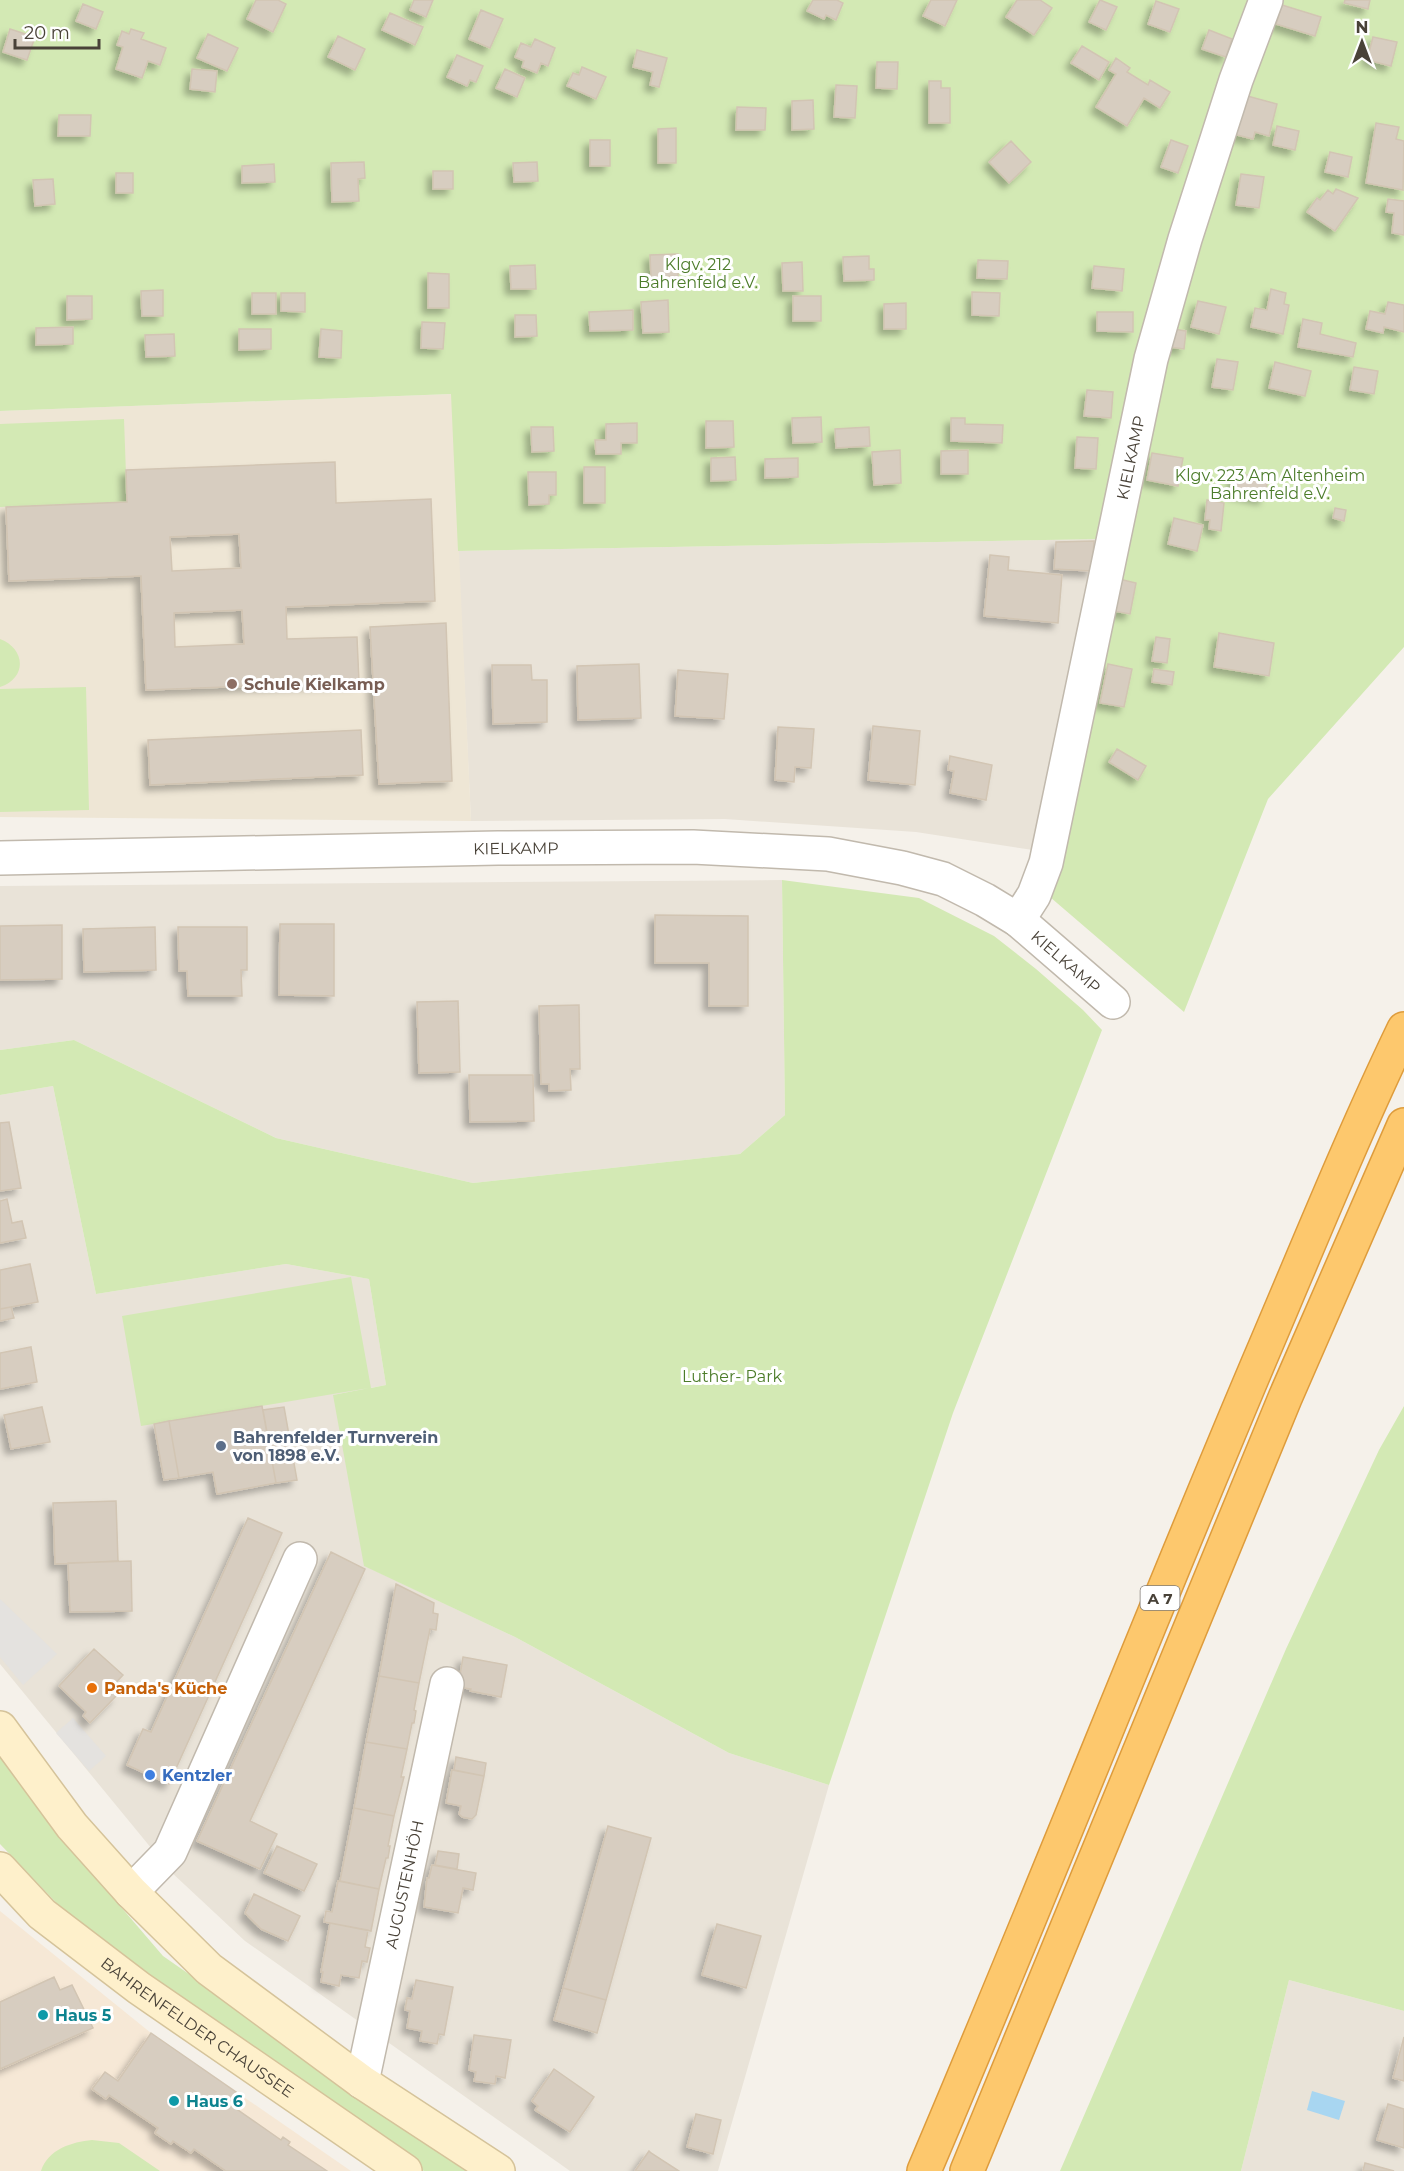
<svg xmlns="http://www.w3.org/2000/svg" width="1404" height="2171" font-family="Montserrat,sans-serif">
<defs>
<filter id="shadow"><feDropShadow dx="-5.5" dy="5.5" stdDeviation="3" flood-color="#0004"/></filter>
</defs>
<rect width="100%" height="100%" fill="#f5f1ea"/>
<path fill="#e9e3d8" d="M 1102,539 L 1033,850 L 916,832 L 725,819 L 471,821 L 458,551 Z
M 782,880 L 785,1115 L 740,1154 L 473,1183 L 276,1138 L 74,1040 L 0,1050 L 0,886 Z
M 53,1086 L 96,1294 L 286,1264 L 369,1279 L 386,1385 L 334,1395 L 365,1566 L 515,1637 L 729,1753 L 829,1785 L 718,2171 L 570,2171 L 245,1941 L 170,1871 L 0,1664 L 0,1095 Z
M 1289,1980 L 1404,2011 L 1404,2171 L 1241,2171 Z"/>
<path fill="#f6e8d6" d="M 0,1911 L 151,2033 L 351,2171 L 0,2171 Z"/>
<path fill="#eee6d5" d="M 452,394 L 471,821 L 0,817 L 0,411 Z"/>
<path fill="#d3e9b4" d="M 0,0 L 1404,0 L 1404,647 L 1268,799 L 1184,1012 L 1050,897 L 1102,539 L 458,551 L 451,394 L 0,411 Z
M 124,419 L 127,502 L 0,507 L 0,424 Z
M 0,639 C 26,649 27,678 0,687 Z
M 86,687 L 89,810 L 0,812 L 0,689 Z
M 782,880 L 919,898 L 994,936 L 1036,969 L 1083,1010 L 1102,1030 L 953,1413 L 829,1785 L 729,1753 L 515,1637 L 364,1566 L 333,1395 L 369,1388 L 141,1426 L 122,1316 L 351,1277 L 371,1388 L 386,1385 L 369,1279 L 286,1264 L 96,1294 L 53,1086 L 0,1095 L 0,1050 L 74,1040 L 276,1138 L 473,1183 L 740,1154 L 785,1115 Z
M 1404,1406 L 1404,2011 L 1289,1980 L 1241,2171 L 1060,2171 L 1286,1649 L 1379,1450 Z
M 0,1754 L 73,1851 L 163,1956 L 472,2171 L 424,2171 L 362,2133 L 153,1983 L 67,1914 L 0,1844 Z
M 92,2140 L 119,2143 L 160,2171 L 41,2171 C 48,2149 72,2142 92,2140 Z"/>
<path fill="#e4e2df" d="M 0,1599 L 57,1654 L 23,1685 L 0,1657 Z
M 73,1718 L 106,1756 L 89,1771 L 56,1733 Z"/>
<path fill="#a8d6f1" d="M 1312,2091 L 1345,2101 L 1339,2120 L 1307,2110 Z"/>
<path fill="#d7cdc0" stroke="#d2c5b3" stroke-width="1.5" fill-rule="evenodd" filter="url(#shadow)" d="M 256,0 L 278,0 L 286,4 L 273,32 L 247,19 Z
M 414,0 L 433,0 L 426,17 L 410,10 Z
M 813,0 L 837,0 L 843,3 L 836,20 L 826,15 L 824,19 L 807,11 Z
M 931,0 L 957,0 L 945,26 L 923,16 Z
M 1017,0 L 1040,0 L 1052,8 L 1034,35 L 1006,17 Z
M 1100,0 L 1117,7 L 1106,30 L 1089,22 Z
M 1345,0 L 1370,0 L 1368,9 L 1344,3 Z
M 1156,1 L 1179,9 L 1170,32 L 1148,24 Z
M 83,4 L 103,12 L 96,29 L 76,21 Z
M 1282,5 L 1321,17 L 1315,36 L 1276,24 Z
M 481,10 L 503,19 L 490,48 L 469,39 Z
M 390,13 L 423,27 L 415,45 L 382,30 Z
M 10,29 L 35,37 L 27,60 L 3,52 Z
M 131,29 L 144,33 L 141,39 L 166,48 L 160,65 L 148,61 L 142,78 L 116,69 L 123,47 L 117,45 L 122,31 L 129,34 Z
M 1209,30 L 1232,39 L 1226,57 L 1202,49 Z
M 208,34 L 238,48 L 227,71 L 197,58 Z
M 338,36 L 365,49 L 355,70 L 328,57 Z
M 1373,37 L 1397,42 L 1391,66 L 1367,60 Z
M 535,39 L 555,48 L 548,66 L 541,63 L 537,73 L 522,67 L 524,61 L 515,57 L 521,43 L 531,47 Z
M 1082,46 L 1109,62 L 1099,80 L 1071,63 Z
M 637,50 L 667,58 L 659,87 L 650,85 L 653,72 L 633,67 Z
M 457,55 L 483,66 L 476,82 L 470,80 L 467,86 L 447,77 Z
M 1116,58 L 1130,68 L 1127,72 L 1148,85 L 1150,80 L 1170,92 L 1160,108 L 1144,98 L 1127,126 L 1096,107 L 1116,74 L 1109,70 Z
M 877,62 L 898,62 L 897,89 L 876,88 Z
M 582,67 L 606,77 L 596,99 L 567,86 L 573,73 L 579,75 Z
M 192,69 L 217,71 L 215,92 L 190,89 Z
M 505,69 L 525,78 L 517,97 L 496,88 Z
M 929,81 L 941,81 L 941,88 L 950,88 L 950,123 L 929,123 Z
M 836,85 L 857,86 L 855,118 L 834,117 Z
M 1240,94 L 1277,104 L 1269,136 L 1255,132 L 1253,139 L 1229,133 Z
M 813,100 L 814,129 L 792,130 L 792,101 Z
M 737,107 L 766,108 L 765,130 L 736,130 Z
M 59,115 L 91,115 L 90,136 L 58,136 Z
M 1376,123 L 1399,127 L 1396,139 L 1404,141 L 1403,190 L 1366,183 Z
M 1277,126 L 1299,131 L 1295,150 L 1273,145 Z
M 676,128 L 676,163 L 658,163 L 658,129 Z
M 590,140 L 610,140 L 610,166 L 590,166 Z
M 1171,140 L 1188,146 L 1178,173 L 1161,167 Z
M 1011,141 L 1031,162 L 1009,183 L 989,162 Z
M 1330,152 L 1352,157 L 1348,177 L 1325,172 Z
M 364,162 L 365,178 L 358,179 L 359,201 L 332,202 L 331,163 Z
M 537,162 L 538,181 L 514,182 L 513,163 Z
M 274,164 L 275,182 L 242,183 L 242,166 Z
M 433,171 L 453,171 L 453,189 L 433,189 Z
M 116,173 L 133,173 L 133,193 L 116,193 Z
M 1241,174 L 1264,177 L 1259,208 L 1236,205 Z
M 53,179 L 55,204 L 35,206 L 33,180 Z
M 1336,189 L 1358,198 L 1335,231 L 1307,212 L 1317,198 L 1320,200 L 1328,190 L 1333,194 Z
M 1388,199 L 1404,201 L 1404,235 L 1392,233 L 1394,213 L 1386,212 Z
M 678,254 L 678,276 L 651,277 L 650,255 Z
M 869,256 L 869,269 L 874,269 L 874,280 L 844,281 L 843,257 Z
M 978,260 L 1008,261 L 1007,279 L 977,278 Z
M 802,262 L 803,291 L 783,291 L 782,263 Z
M 535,265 L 536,289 L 511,289 L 510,266 Z
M 1094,266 L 1124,269 L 1122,291 L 1092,288 Z
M 428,273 L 449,274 L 449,308 L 428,308 Z
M 1271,289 L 1286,293 L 1284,304 L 1289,305 L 1283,334 L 1251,327 L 1255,308 L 1267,310 Z
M 163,290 L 163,316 L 142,316 L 141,291 Z
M 972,292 L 1000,293 L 999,316 L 972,315 Z
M 252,293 L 276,293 L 276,314 L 252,314 Z
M 281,293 L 305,293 L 305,312 L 281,311 Z
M 67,296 L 92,296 L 92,319 L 67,320 Z
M 793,296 L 821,296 L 821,321 L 793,321 Z
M 668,300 L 669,332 L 643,333 L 641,302 Z
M 1198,301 L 1226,307 L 1219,334 L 1191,327 Z
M 1388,302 L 1404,305 L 1404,332 L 1384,327 L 1383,333 L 1366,329 L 1370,311 L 1385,314 Z
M 906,303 L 906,329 L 884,329 L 884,304 Z
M 633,310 L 633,330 L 590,331 L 589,312 Z
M 1097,312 L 1133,312 L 1133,332 L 1097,331 Z
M 515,315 L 536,315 L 537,336 L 515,337 Z
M 1303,319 L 1322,323 L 1320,334 L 1356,343 L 1353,357 L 1298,347 Z
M 422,322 L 445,323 L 443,349 L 421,348 Z
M 73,327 L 73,344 L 36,345 L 36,328 Z
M 239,329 L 271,329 L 271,349 L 239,350 Z
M 321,329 L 342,331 L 341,358 L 319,357 Z
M 1173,329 L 1186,331 L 1184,349 L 1170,347 Z
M 174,334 L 175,356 L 146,357 L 145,335 Z
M 1217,359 L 1238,362 L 1233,390 L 1212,387 Z
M 1275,362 L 1311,371 L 1305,396 L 1269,388 Z
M 1354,367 L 1378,371 L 1374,394 L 1350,390 Z
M 1087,390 L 1113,392 L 1111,418 L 1084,416 Z
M 821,417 L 822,442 L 793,443 L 792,418 Z
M 951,418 L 965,418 L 965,424 L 1003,425 L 1002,443 L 951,441 Z
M 706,421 L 733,421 L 734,447 L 706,448 Z
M 637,423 L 637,443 L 621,443 L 621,454 L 596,454 L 595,440 L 606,440 L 606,424 Z
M 531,427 L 553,427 L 554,451 L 532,452 Z
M 869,427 L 870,446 L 836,448 L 835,429 Z
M 1077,437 L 1098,438 L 1096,469 L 1075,468 Z
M 900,450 L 901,483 L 874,485 L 872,452 Z
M 968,450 L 968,474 L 941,474 L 941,451 Z
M 1152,453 L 1183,458 L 1178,486 L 1147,480 Z
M 735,457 L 736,480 L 711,481 L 711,458 Z
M 798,458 L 798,477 L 765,478 L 765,459 Z
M 335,462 L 336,503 L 431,499 L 435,601 L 286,607 L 287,639 L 357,637 L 359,682 L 146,690 L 141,576 L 9,581 L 6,507 L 127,502 L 126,470 ZM 239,534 L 241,568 L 172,571 L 170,537 ZM 242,610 L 244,644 L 175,647 L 174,613 Z
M 584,467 L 605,467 L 605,503 L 584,503 Z
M 528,472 L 556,472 L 556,495 L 549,495 L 549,504 L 529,505 Z
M 1235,473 L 1268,479 L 1264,499 L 1231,492 Z
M 1207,500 L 1224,503 L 1221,531 L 1209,529 L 1210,520 L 1205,520 Z
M 1335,508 L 1346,510 L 1344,521 L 1333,518 Z
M 1174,518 L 1203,525 L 1197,551 L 1168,544 Z
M 1094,541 L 1092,571 L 1054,569 L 1056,542 Z
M 990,555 L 1009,557 L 1008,570 L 1062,575 L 1058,623 L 984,616 Z
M 1119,579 L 1136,583 L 1130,614 L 1113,611 Z
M 446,623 L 452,781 L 379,784 L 370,627 Z
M 1219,633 L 1274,643 L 1269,676 L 1214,667 Z
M 1156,637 L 1170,639 L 1167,663 L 1152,661 Z
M 639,664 L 641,718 L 578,720 L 577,666 Z
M 1108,664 L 1132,669 L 1124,707 L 1100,703 Z
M 492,665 L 531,665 L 532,680 L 547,680 L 547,722 L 493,724 Z
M 1154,669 L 1174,672 L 1172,685 L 1152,682 Z
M 678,670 L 728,674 L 724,719 L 675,716 Z
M 873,726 L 920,731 L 915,785 L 868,780 Z
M 778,727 L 814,729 L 811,768 L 795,767 L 794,782 L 775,780 Z
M 361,730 L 363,775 L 150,785 L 148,740 Z
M 1117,749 L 1146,766 L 1138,780 L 1109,762 Z
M 950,756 L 992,765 L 986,800 L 950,793 L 954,771 L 948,770 Z
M 655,915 L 748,916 L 748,1006 L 709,1006 L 709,963 L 655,963 Z
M 280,924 L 334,924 L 334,996 L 279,995 Z
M 62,925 L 62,979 L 0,980 L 0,926 Z
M 155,927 L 156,970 L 84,972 L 83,929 Z
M 178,927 L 247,927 L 247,970 L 241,970 L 242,996 L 188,996 L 187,971 L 179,971 Z
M 458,1001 L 460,1072 L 419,1073 L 417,1002 Z
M 579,1005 L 580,1069 L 570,1069 L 571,1090 L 549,1091 L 549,1084 L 541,1084 L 539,1006 Z
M 469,1075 L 533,1075 L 534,1121 L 470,1122 Z
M 9,1122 L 21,1188 L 0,1191 L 0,1123 Z
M 7,1199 L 12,1223 L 22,1221 L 26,1238 L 0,1243 L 0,1201 Z
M 30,1264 L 38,1302 L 0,1309 L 0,1270 Z
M 11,1307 L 14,1318 L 0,1321 L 0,1309 Z
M 31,1347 L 37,1382 L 0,1389 L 0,1353 Z
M 262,1406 L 276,1483 L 217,1494 L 213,1472 L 179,1478 L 169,1421 Z
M 42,1407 L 50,1442 L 11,1449 L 4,1415 Z
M 284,1407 L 297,1480 L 276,1483 L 263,1410 Z
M 169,1421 L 179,1478 L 164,1480 L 154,1424 Z
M 116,1501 L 118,1561 L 55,1564 L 53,1503 Z
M 248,1518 L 282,1533 L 169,1784 L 127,1765 L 143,1729 L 151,1732 Z
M 331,1552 L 365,1569 L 250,1821 L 277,1834 L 260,1869 L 197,1841 Z
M 131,1561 L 132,1611 L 70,1612 L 68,1563 Z
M 396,1584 L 434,1603 L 433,1613 L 438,1614 L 436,1630 L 430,1629 L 419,1683 L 379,1676 Z
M 94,1649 L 123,1675 L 110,1689 L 117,1695 L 90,1723 L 83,1716 L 86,1712 L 59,1686 Z
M 463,1657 L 507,1665 L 501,1697 L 470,1691 L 471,1689 L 458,1687 Z
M 379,1676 L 419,1683 L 414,1710 L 416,1711 L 414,1723 L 412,1723 L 407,1749 L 366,1742 Z
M 366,1742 L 407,1749 L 401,1777 L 404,1777 L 394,1816 L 354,1808 Z
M 456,1757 L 486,1763 L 484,1776 L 454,1770 Z
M 452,1770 L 484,1776 L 476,1815 L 472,1819 L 462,1817 L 459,1814 L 461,1806 L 446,1803 Z
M 354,1808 L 394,1816 L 388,1846 L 390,1846 L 388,1858 L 386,1858 L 379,1889 L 340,1881 Z
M 608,1826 L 651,1838 L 606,2000 L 563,1988 Z
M 277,1846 L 317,1864 L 304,1891 L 264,1873 Z
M 438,1851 L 459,1854 L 457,1869 L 435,1865 Z
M 432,1865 L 476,1873 L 473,1890 L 463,1888 L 458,1913 L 424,1907 L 427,1878 L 429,1878 Z
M 338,1881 L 379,1889 L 371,1931 L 324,1922 L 326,1911 L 332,1912 Z
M 254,1894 L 300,1916 L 288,1941 L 261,1929 L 245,1913 Z
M 330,1923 L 368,1930 L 365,1947 L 370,1948 L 367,1962 L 362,1961 L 359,1978 L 341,1975 L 339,1986 L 321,1982 L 323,1972 L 321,1972 Z
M 717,1924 L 761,1936 L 746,1988 L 702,1975 Z
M 54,1977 L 60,1990 L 72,1985 L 93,2028 L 0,2069 L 0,2002 Z
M 416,1980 L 453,1987 L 444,2035 L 439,2034 L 437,2044 L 420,2041 L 422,2031 L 407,2028 L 410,2011 L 405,2010 L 407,1998 L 412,1999 Z
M 563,1988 L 606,2000 L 597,2033 L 554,2020 Z
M 151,2033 L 236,2092 L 228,2103 L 281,2140 L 283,2137 L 290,2142 L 288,2145 L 327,2171 L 226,2171 L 194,2149 L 191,2153 L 173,2141 L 171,2144 L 155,2133 L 158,2128 L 109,2095 L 106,2099 L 92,2089 L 105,2072 L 118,2081 Z
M 474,2035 L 511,2040 L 505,2078 L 496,2076 L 495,2084 L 474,2081 L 476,2072 L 469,2070 Z
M 1404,2037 L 1404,2081 L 1393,2078 Z
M 554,2069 L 594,2097 L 570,2132 L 535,2110 L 538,2106 L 532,2101 Z
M 1388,2104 L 1404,2109 L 1404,2148 L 1377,2140 Z
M 696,2114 L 721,2120 L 713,2154 L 687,2147 Z
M 649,2151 L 651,2153 L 679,2171 L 635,2171 Z
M 1365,2163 L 1394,2171 L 1363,2171 Z"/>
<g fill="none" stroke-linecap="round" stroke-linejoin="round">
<g stroke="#c1b9ad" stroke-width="36">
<g id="street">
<path id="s1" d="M 0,858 L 498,848 L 693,847 L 828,854 L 902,868 L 943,879 L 985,900 L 1018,920 L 1113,1002"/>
<path id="s2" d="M 1018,920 L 1034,895 L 1046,863 L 1151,359 L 1185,239 L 1236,80 L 1266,0"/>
<path d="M 131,1892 L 170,1852 L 300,1559"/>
<path id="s3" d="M 362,2082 L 447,1684"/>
</g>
</g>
<g stroke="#d5c39a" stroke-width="36">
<g id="secondary">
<path d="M 0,1728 L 72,1826 L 131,1892 L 209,1969 L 362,2082 L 498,2171"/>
<path id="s4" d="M 0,1869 L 42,1914 L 139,1988 L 405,2171"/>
</g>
</g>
<g stroke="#de9c3c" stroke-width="36">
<path id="highway" d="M 924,2171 C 1038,1904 1144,1633 1257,1366 C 1305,1254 1351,1139 1404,1029
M 967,2171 L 1285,1398 L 1404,1125"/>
</g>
<use href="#street" stroke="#fff" stroke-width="33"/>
<use href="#secondary" stroke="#fef0cb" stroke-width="33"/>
<use href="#highway" stroke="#fdc86d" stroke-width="33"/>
</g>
<circle fill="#8d6e63" stroke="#fff" stroke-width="2" cx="232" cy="684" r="6"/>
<circle fill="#5c6f8a" stroke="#fff" stroke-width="2" cx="221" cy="1446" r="6"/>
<circle fill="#e8710a" stroke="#fff" stroke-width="2" cx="92" cy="1688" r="6"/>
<circle fill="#3f7fe0" stroke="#fff" stroke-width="2" cx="150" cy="1775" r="6"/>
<g fill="#0f9aa8" stroke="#fff" stroke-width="2">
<circle cx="43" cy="2015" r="6"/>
<circle cx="174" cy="2101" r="6"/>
</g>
<g text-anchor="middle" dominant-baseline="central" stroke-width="6" stroke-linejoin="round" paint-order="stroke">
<rect fill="#fff" stroke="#807b74" stroke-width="1.5" x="1140.5" y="1586" width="39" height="24" rx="4.5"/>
<g font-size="15" font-weight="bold" fill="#494238">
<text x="1160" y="1598">A 7</text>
</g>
<g font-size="16" fill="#4c7c2a" stroke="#fff">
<text x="698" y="264">Klgv. 212<tspan x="698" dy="18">Bahrenfeld e.V.</tspan></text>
<text x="1270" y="475">Klgv. 223 Am Altenheim<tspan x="1270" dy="18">Bahrenfeld e.V.</tspan></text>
<text x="732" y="1376">Luther- Park</text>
</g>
<g font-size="16" fill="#494238" stroke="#fff">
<text stroke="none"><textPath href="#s2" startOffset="478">KIELKAMP</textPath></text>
<text stroke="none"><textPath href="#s1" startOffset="516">KIELKAMP</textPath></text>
<text stroke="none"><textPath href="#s1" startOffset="1095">KIELKAMP</textPath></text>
<text stroke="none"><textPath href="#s3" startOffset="202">AUGUSTENHÖH</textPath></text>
<text stroke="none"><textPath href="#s4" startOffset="254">BAHRENFELDER CHAUSSEE</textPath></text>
</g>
<g font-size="16" font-weight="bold" fill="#785e54" stroke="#fff" text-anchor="start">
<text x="244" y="684">Schule Kielkamp</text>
</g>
<g font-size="16" font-weight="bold" fill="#4e5e75" stroke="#fff" text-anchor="start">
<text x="233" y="1437">Bahrenfelder Turnverein<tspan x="233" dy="18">von 1898 e.V.</tspan></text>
</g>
<g font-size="16" font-weight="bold" fill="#c56008" stroke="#fff" text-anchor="start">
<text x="104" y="1688">Panda's Küche</text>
</g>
<g font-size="16" font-weight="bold" fill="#366cbe" stroke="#fff" text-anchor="start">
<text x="162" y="1775">Kentzler</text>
</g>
<g font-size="16" font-weight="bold" fill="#0d838f" stroke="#fff" text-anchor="start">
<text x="55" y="2015">Haus 5</text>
<text x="186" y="2101">Haus 6</text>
</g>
</g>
<g transform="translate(1362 42)" stroke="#ffffff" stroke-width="4.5" paint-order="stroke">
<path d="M0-4.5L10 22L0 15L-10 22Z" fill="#494238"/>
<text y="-9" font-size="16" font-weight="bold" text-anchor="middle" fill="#494238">N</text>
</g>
<path d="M15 39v9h84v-9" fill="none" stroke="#494238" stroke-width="3"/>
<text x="24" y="39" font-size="18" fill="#494238" stroke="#ffffff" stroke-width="4.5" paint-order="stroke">20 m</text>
</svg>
